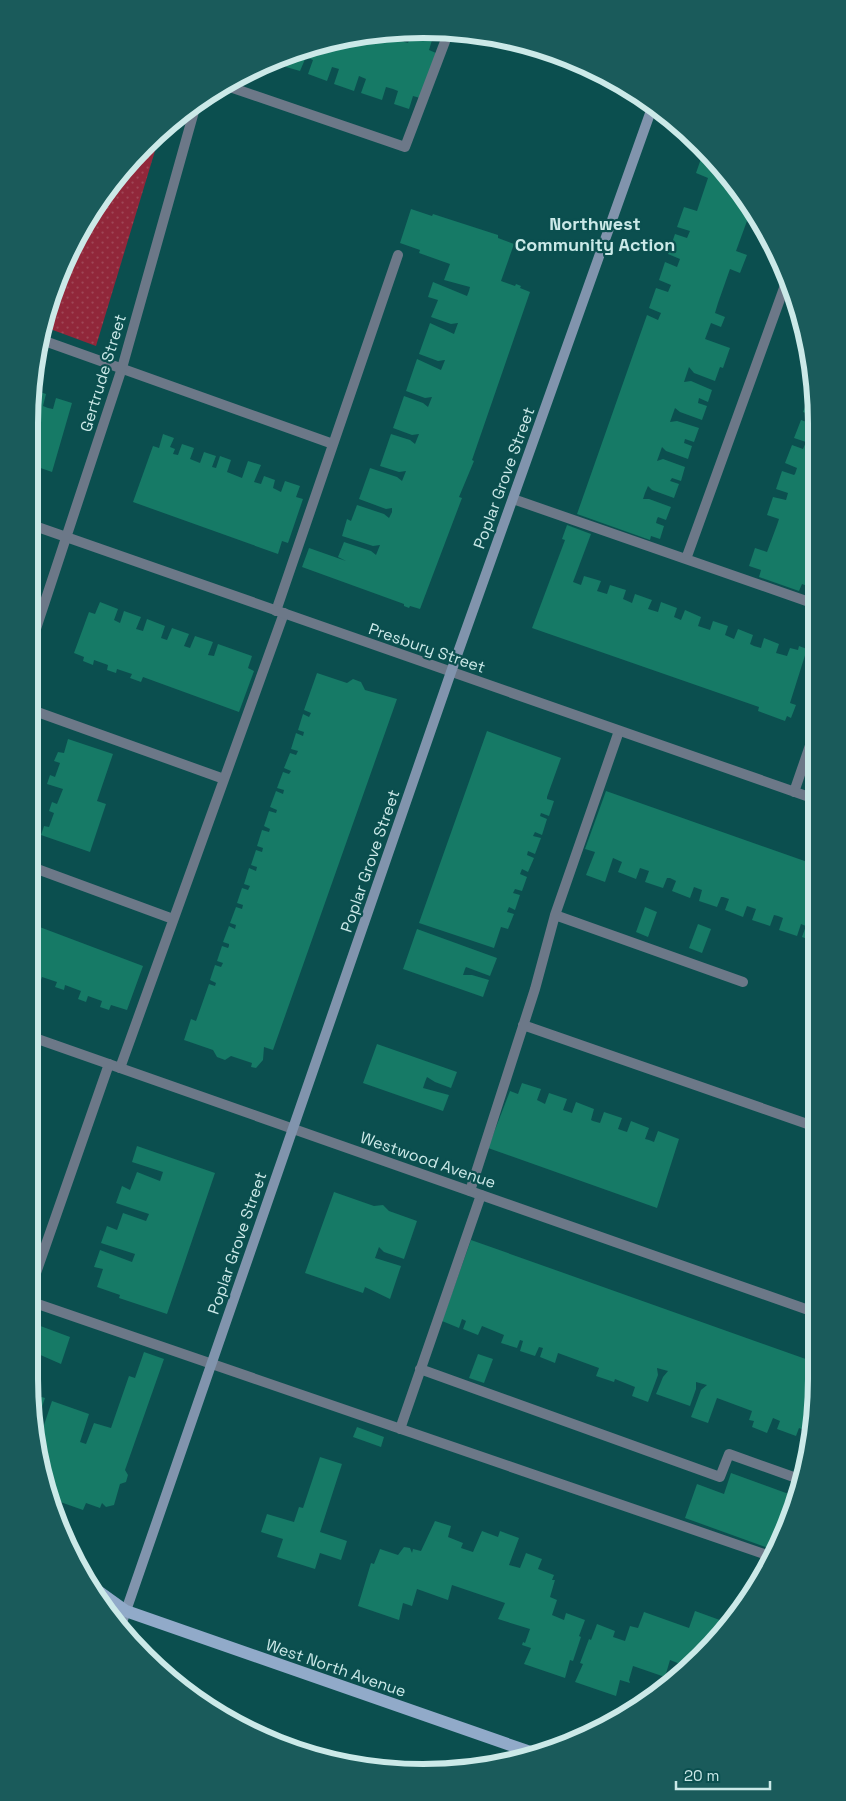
<svg xmlns="http://www.w3.org/2000/svg" width="846" height="1801" font-family="'Space Grotesk',sans-serif">
<defs>
<pattern id="park-dots" width="8" height="8" patternUnits="userSpaceOnUse" patternTransform="scale(1.25)"><rect width="8" height="8" fill="#91273a"/><path d="M2 2h.1M6 6h.1" fill="none" stroke="#9f4656" stroke-width="1.8" stroke-linecap="round"/></pattern>
</defs>
<rect width="100%" height="100%" fill="#0b4f4f"/>
<path fill="url(#park-dots)" d="M 161,131 L 96,346 L 42,326 C 48,309 52,289 59,272 C 82,220 117,167 161,131 Z"/>
<path fill="#167a66" d="M 413,30 L 433,37 L 429,50 L 436,53 L 420,98 L 413,96 L 409,109 L 394,104 L 398,91 L 393,89 L 386,87 L 382,100 L 361,93 L 366,79 L 359,76 L 354,91 L 334,84 L 339,69 L 332,67 L 327,81 L 308,74 L 313,60 L 306,57 L 300,71 L 286,67 L 291,53 L 346,36 L 405,31 L 401,41 L 408,43 Z
M 703,153 L 736,183 L 751,210 L 736,251 L 747,255 L 740,273 L 730,269 L 718,303 L 715,313 L 725,317 L 721,327 L 711,323 L 705,339 L 730,348 L 723,368 L 720,367 L 715,381 L 694,373 L 689,367 L 684,382 L 691,381 L 712,390 L 708,402 L 699,398 L 698,403 L 707,406 L 702,420 L 680,412 L 675,408 L 670,422 L 677,421 L 699,428 L 694,442 L 685,439 L 684,443 L 692,446 L 688,459 L 666,451 L 662,447 L 657,461 L 663,459 L 685,467 L 681,481 L 672,478 L 670,481 L 679,484 L 674,498 L 652,490 L 648,486 L 645,493 L 643,499 L 649,499 L 671,507 L 666,520 L 658,517 L 657,519 L 656,523 L 664,526 L 660,539 L 651,536 L 650,540 L 577,514 L 647,315 L 658,320 L 661,313 L 649,308 L 656,288 L 668,292 L 671,285 L 659,280 L 665,262 L 677,267 L 680,259 L 668,254 L 675,234 L 687,238 L 690,231 L 677,227 L 684,207 L 697,211 L 708,178 L 696,173 Z
M 411,209 L 432,216 L 433,214 L 498,235 L 498,238 L 514,244 L 501,281 L 515,286 L 516,284 L 521,286 L 520,288 L 530,292 L 472,460 L 474,461 L 459,497 L 462,498 L 420,609 L 410,606 L 409,608 L 404,606 L 404,604 L 302,567 L 309,548 L 346,561 L 338,557 L 344,542 L 371,551 L 376,555 L 380,545 L 373,546 L 342,536 L 347,519 L 351,521 L 357,505 L 384,514 L 389,518 L 392,512 L 392,508 L 386,509 L 359,499 L 370,468 L 397,477 L 402,481 L 406,471 L 399,472 L 380,466 L 391,434 L 410,440 L 415,444 L 419,434 L 412,435 L 393,428 L 404,396 L 423,403 L 428,407 L 432,397 L 425,398 L 406,391 L 417,359 L 441,370 L 445,360 L 438,361 L 419,354 L 430,323 L 454,334 L 458,323 L 451,324 L 431,317 L 438,300 L 428,297 L 433,282 L 467,296 L 469,291 L 470,287 L 444,280 L 450,264 L 419,253 L 420,250 L 400,243 Z
M 34,390 L 46,394 L 43,406 L 48,408 L 53,409 L 56,398 L 72,403 L 52,472 L 29,464 L 29,423 Z
M 810,394 L 814,396 L 814,416 L 803,412 Z
M 801,420 L 812,424 L 814,421 L 814,560 L 811,559 L 809,565 L 814,567 L 815,589 L 802,584 L 799,591 L 759,577 L 761,570 L 749,566 L 755,548 L 767,552 L 777,525 L 779,519 L 767,515 L 773,497 L 786,500 L 788,493 L 776,489 L 782,471 L 794,475 L 795,474 L 797,468 L 785,463 L 792,445 L 803,449 L 806,442 L 794,438 Z
M 163,434 L 174,438 L 170,447 L 175,449 L 173,454 L 178,455 L 182,444 L 194,448 L 190,459 L 200,463 L 204,452 L 216,456 L 212,467 L 216,468 L 220,456 L 231,460 L 227,472 L 242,478 L 248,461 L 261,465 L 254,482 L 261,484 L 264,476 L 275,480 L 273,488 L 281,492 L 285,481 L 300,486 L 296,497 L 303,499 L 288,543 L 282,541 L 278,554 L 133,502 L 153,446 L 159,448 Z
M 567,525 L 591,534 L 573,582 L 581,585 L 584,576 L 601,581 L 597,591 L 607,594 L 610,585 L 626,590 L 623,599 L 632,603 L 635,594 L 652,600 L 648,609 L 658,612 L 661,602 L 677,608 L 674,617 L 681,620 L 685,610 L 701,617 L 698,626 L 710,630 L 713,621 L 728,626 L 725,635 L 734,639 L 738,629 L 753,635 L 750,644 L 754,646 L 761,648 L 764,638 L 779,644 L 776,653 L 787,656 L 790,648 L 798,650 L 799,646 L 807,649 L 790,703 L 796,705 L 791,718 L 787,716 L 785,721 L 758,711 L 759,707 L 532,628 L 565,540 L 562,539 Z
M 100,602 L 118,609 L 114,620 L 120,623 L 124,611 L 141,617 L 136,629 L 143,631 L 147,619 L 165,626 L 161,638 L 167,640 L 172,628 L 189,634 L 184,646 L 190,648 L 195,636 L 213,642 L 208,655 L 214,656 L 218,644 L 252,656 L 248,668 L 254,671 L 239,712 L 143,677 L 141,682 L 130,678 L 132,674 L 117,669 L 116,673 L 107,670 L 108,665 L 94,660 L 93,665 L 83,661 L 84,657 L 74,653 L 89,612 L 95,614 Z
M 317,673 L 347,683 L 353,679 L 361,682 L 365,690 L 397,699 L 273,1050 L 264,1047 L 263,1060 L 256,1068 L 251,1067 L 252,1063 L 231,1056 L 225,1060 L 217,1057 L 213,1050 L 184,1040 L 191,1019 L 196,1021 L 209,984 L 215,986 L 216,983 L 210,980 L 215,965 L 221,967 L 223,963 L 217,961 L 222,946 L 228,948 L 229,946 L 229,944 L 223,942 L 229,926 L 235,929 L 236,925 L 230,923 L 236,907 L 242,909 L 243,905 L 237,903 L 242,888 L 248,890 L 250,886 L 244,884 L 249,868 L 256,871 L 257,867 L 251,865 L 256,850 L 262,852 L 263,848 L 257,846 L 262,830 L 269,832 L 270,829 L 264,826 L 269,811 L 276,813 L 277,810 L 270,807 L 276,791 L 283,794 L 284,790 L 277,788 L 283,772 L 289,774 L 291,771 L 284,768 L 290,753 L 296,755 L 298,751 L 291,749 L 296,733 L 303,736 L 304,732 L 298,730 L 303,714 L 309,717 L 311,713 L 304,710 Z
M 487,731 L 561,758 L 547,797 L 547,799 L 554,801 L 549,816 L 541,813 L 540,816 L 547,819 L 542,835 L 535,832 L 533,836 L 541,838 L 535,854 L 528,851 L 527,855 L 534,858 L 528,872 L 522,869 L 520,874 L 527,877 L 522,891 L 515,889 L 513,893 L 520,895 L 515,910 L 509,907 L 507,912 L 514,914 L 508,929 L 501,927 L 494,948 L 419,923 Z
M 68,739 L 113,754 L 97,801 L 106,804 L 90,852 L 41,835 L 44,826 L 49,827 L 54,813 L 49,811 L 52,802 L 57,804 L 63,789 L 47,784 L 50,775 L 55,777 L 60,763 L 54,761 L 58,752 L 64,753 Z
M 606,791 L 816,865 L 816,942 L 802,937 L 806,926 L 801,924 L 797,936 L 779,930 L 783,918 L 778,916 L 774,915 L 770,926 L 752,920 L 756,909 L 747,906 L 743,917 L 725,910 L 729,899 L 723,897 L 721,897 L 717,907 L 699,901 L 702,890 L 694,887 L 690,898 L 672,891 L 676,881 L 670,878 L 667,878 L 663,888 L 645,882 L 649,871 L 640,868 L 636,879 L 618,872 L 622,862 L 613,858 L 605,882 L 586,875 L 595,852 L 585,849 Z
M 645,907 L 657,912 L 648,937 L 636,932 Z
M 29,923 L 143,966 L 127,1010 L 111,1005 L 109,1010 L 100,1007 L 102,1001 L 88,996 L 86,1002 L 78,999 L 81,991 L 65,985 L 64,990 L 55,987 L 57,982 L 42,977 L 40,983 L 31,979 L 33,974 L 29,973 Z
M 698,924 L 711,929 L 702,953 L 689,948 Z
M 417,929 L 497,958 L 490,976 L 466,967 L 465,969 L 463,975 L 472,975 L 489,980 L 483,997 L 403,969 Z
M 377,1044 L 457,1072 L 451,1088 L 435,1082 L 427,1077 L 425,1082 L 423,1088 L 449,1095 L 443,1111 L 363,1083 Z
M 522,1083 L 541,1089 L 537,1100 L 545,1104 L 549,1093 L 567,1099 L 563,1110 L 572,1113 L 576,1102 L 594,1109 L 591,1120 L 593,1121 L 600,1123 L 604,1112 L 622,1118 L 618,1129 L 627,1132 L 631,1121 L 649,1128 L 645,1139 L 649,1140 L 654,1142 L 658,1131 L 679,1139 L 657,1208 L 488,1148 L 510,1091 L 518,1094 Z
M 137,1146 L 215,1173 L 167,1314 L 119,1298 L 120,1295 L 97,1287 L 103,1269 L 94,1267 L 100,1250 L 132,1262 L 135,1254 L 101,1243 L 107,1226 L 117,1230 L 123,1213 L 146,1221 L 149,1214 L 116,1203 L 122,1186 L 130,1190 L 137,1172 L 160,1181 L 163,1172 L 132,1162 Z
M 334,1192 L 374,1206 L 383,1205 L 389,1211 L 417,1221 L 404,1259 L 384,1252 L 379,1247 L 375,1258 L 401,1266 L 390,1299 L 365,1287 L 363,1293 L 305,1273 Z
M 471,1240 L 817,1363 L 812,1433 L 799,1428 L 796,1436 L 777,1429 L 780,1421 L 773,1418 L 767,1433 L 752,1427 L 754,1421 L 749,1420 L 752,1411 L 717,1398 L 708,1423 L 691,1417 L 701,1390 L 707,1385 L 696,1382 L 696,1389 L 690,1406 L 656,1394 L 663,1377 L 668,1371 L 657,1368 L 658,1375 L 648,1402 L 632,1396 L 635,1387 L 615,1379 L 614,1382 L 596,1376 L 599,1368 L 558,1353 L 555,1363 L 540,1357 L 543,1348 L 539,1347 L 535,1356 L 520,1351 L 523,1341 L 520,1340 L 517,1348 L 501,1343 L 504,1335 L 482,1326 L 478,1335 L 463,1329 L 466,1321 L 462,1319 L 459,1328 L 442,1321 Z
M 35,1324 L 70,1337 L 61,1364 L 29,1350 L 29,1341 Z
M 144,1352 L 164,1359 L 125,1470 L 128,1475 L 126,1482 L 120,1484 L 114,1505 L 106,1507 L 102,1503 L 100,1508 L 86,1503 L 83,1510 L 49,1498 L 37,1426 L 43,1428 L 52,1401 L 89,1414 L 80,1442 L 86,1444 L 94,1423 L 111,1428 L 129,1376 L 135,1378 Z
M 478,1354 L 493,1359 L 484,1383 L 469,1378 Z
M 31,1394 L 45,1398 L 36,1425 Z
M 357,1427 L 384,1437 L 381,1447 L 353,1437 Z
M 320,1457 L 342,1464 L 320,1532 L 347,1541 L 341,1560 L 320,1553 L 315,1569 L 277,1557 L 283,1539 L 261,1532 L 267,1514 L 294,1522 L 299,1507 L 303,1508 Z
M 731,1473 L 797,1497 L 787,1529 L 774,1550 L 685,1518 L 697,1484 L 724,1494 Z
M 435,1521 L 451,1526 L 448,1537 L 463,1543 L 461,1548 L 473,1552 L 482,1531 L 498,1537 L 500,1531 L 519,1538 L 509,1565 L 520,1568 L 526,1553 L 542,1559 L 538,1569 L 554,1575 L 552,1580 L 555,1580 L 550,1597 L 557,1600 L 552,1615 L 564,1620 L 566,1613 L 585,1620 L 579,1636 L 581,1637 L 573,1661 L 570,1660 L 565,1678 L 524,1664 L 531,1648 L 522,1645 L 523,1642 L 525,1643 L 530,1629 L 498,1619 L 505,1603 L 452,1585 L 448,1600 L 417,1589 L 412,1606 L 403,1603 L 399,1620 L 358,1606 L 371,1563 L 374,1564 L 380,1549 L 398,1555 L 404,1547 L 410,1548 L 412,1553 L 413,1549 L 421,1551 Z
M 695,1611 L 728,1623 L 719,1638 L 685,1666 L 670,1660 L 665,1677 L 633,1666 L 629,1680 L 630,1683 L 620,1680 L 616,1696 L 575,1682 L 583,1664 L 580,1663 L 589,1639 L 591,1640 L 597,1624 L 615,1631 L 613,1637 L 625,1641 L 630,1626 L 638,1628 L 644,1612 L 689,1628 Z"/>
<g fill="none" stroke-linecap="round" stroke-linejoin="round">
<path stroke="#6c7888" stroke-width="10" d="M 224,85 L 405,147 L 449,31
M 39,339 L 333,444
M 513,499 L 815,604
M 686,559 L 788,277
M 276,611 L 398,255
M 29,709 L 224,779
M 29,866 L 173,919
M 555,915 L 743,982
M 523,1025 L 816,1127
M 120,1068 L 284,613
M 470,1191 L 535,989 L 555,915 L 619,731
M 29,1293 L 109,1064
M 29,1301 L 770,1556
M 420,1369 L 720,1477 L 729,1454 L 802,1480
M 400,1429 L 481,1195"/>
<path stroke="#6c7888" stroke-width="10" d="M 29,524 L 815,799
M 29,650 L 122,368 L 197,101
M 794,792 L 815,731
M 29,1036 L 817,1313"/>
<path stroke="#8194ad" stroke-width="10" d="M 120,1628 L 451,672 L 653,105"/>
<path stroke="#91aac9" stroke-width="12" d="M 87,1583 L 126,1611 L 536,1754"/>
</g>
<g text-anchor="middle" dominant-baseline="central" stroke-width="4.5" stroke-linejoin="round" paint-order="stroke">
<g font-size="16" fill="#cbe9e8" stroke="#0b4f4f">
<text transform="translate(103 373) rotate(-73)">Gertrude Street</text>
<text transform="translate(504 478) rotate(-70)">Poplar Grove Street</text>
<text transform="translate(427 648) rotate(19)">Presbury Street</text>
<text transform="translate(370 861) rotate(-71)">Poplar Grove Street</text>
<text transform="translate(428 1160) rotate(19)">Westwood Avenue</text>
<text transform="translate(237 1243) rotate(-71)">Poplar Grove Street</text>
<text transform="translate(336 1668) rotate(19)">West North Avenue</text>
</g>
<g font-size="18" font-weight="bold" fill="#cbe9e8" stroke="#0b4f4f">
<text x="595" y="223">Northwest<tspan x="595" dy="21">Community Action</tspan></text>
</g>
</g>
<path d="M0 0H846V1801H0ZM423 38H423A385 385 0 0 1 808 423V1379A385 385 0 0 1 423 1764H423A385 385 0 0 1 38 1379V423A385 385 0 0 1 423 38Z" fill="#1a5b5b" fill-rule="evenodd"/>
<path fill="none" stroke="#cbe9e8" stroke-width="6" d="M423 38H423A385 385 0 0 1 808 423V1379A385 385 0 0 1 423 1764H423A385 385 0 0 1 38 1379V423A385 385 0 0 1 423 38Z"/>
<path d="M676 1781v8h94v-8" fill="none" stroke="#cbe9e8" stroke-width="2.5"/>
<text x="684" y="1781" font-size="15" fill="#cbe9e8" stroke="#0b4f4f" stroke-width="4" paint-order="stroke">20 m</text>
</svg>
